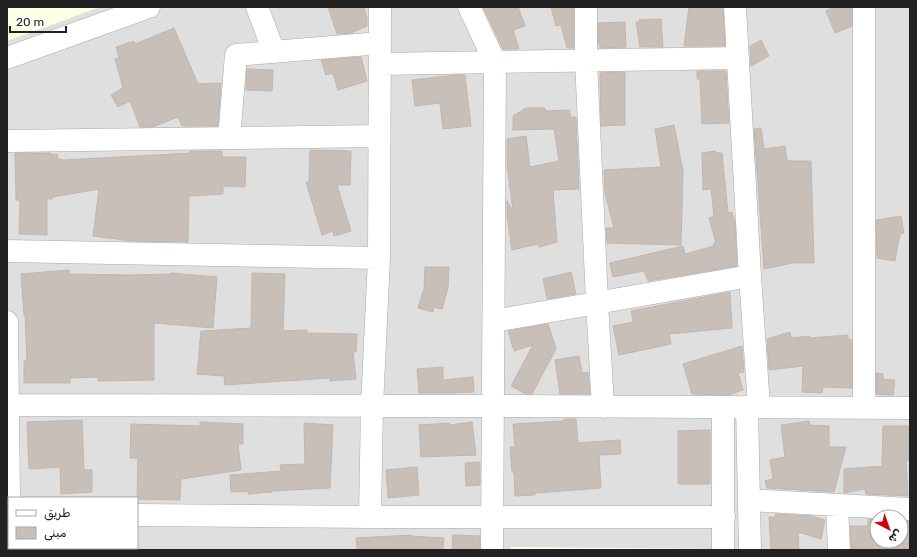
<svg xmlns="http://www.w3.org/2000/svg" width="917" height="557" font-family="Rubik,Cairo,sans-serif">
<rect width="100%" height="100%" fill="#f2efe9"/>
<path fill="#e0dfdf" fill-rule="evenodd" d="M 7,7 L 910,7 L 910,550 L 7,550 ZM 9,498 L 137,498 L 137,548 L 9,548 ZM 877,517 L 901,517 L 901,541 L 877,541 Z"/>
<path fill="#ffffe5" d="M 7,7 L 100,7 L 7,41 Z
M 511,547 L 714,549 L 714,550 L 511,550 Z"/>
<path fill="#c7bfb8" stroke="#c4b6ab" d="M 328,7 L 364,7 L 367,18 L 367,26 L 353,32 L 353,33 L 337,34 Z
M 483,7 L 518,7 L 525,26 L 513,30 L 519,49 L 503,49 Z
M 551,7 L 574,7 L 574,48 L 567,48 L 561,25 L 556,26 Z
M 689,7 L 705,9 L 704,7 L 723,7 L 725,46 L 684,46 Z
M 835,7 L 852,7 L 852,26 L 835,33 L 826,11 Z
M 661,19 L 663,47 L 640,47 L 636,22 L 640,22 L 639,20 Z
M 625,22 L 626,47 L 600,48 L 600,44 L 598,44 L 598,23 Z
M 174,28 L 198,84 L 221,83 L 218,126 L 182,126 L 178,117 L 153,127 L 140,127 L 130,101 L 118,107 L 111,95 L 123,88 L 115,59 L 119,58 L 116,47 L 134,41 L 135,44 Z
M 761,40 L 769,56 L 751,66 L 750,46 Z
M 361,57 L 367,81 L 338,90 L 333,73 L 326,75 L 321,60 Z
M 247,69 L 273,70 L 272,91 L 246,90 Z
M 697,71 L 726,71 L 729,123 L 702,124 L 700,79 L 697,79 Z
M 625,72 L 625,125 L 601,126 L 600,73 Z
M 454,75 L 465,75 L 471,126 L 443,129 L 440,103 L 415,106 L 412,80 Z
M 526,108 L 545,108 L 545,111 L 570,110 L 570,117 L 576,117 L 579,189 L 553,190 L 557,242 L 539,247 L 538,244 L 512,250 L 507,215 L 507,201 L 513,211 L 507,164 L 507,139 L 526,136 L 530,167 L 559,161 L 554,129 L 513,130 L 513,116 Z
M 674,125 L 683,171 L 681,245 L 607,243 L 606,228 L 614,228 L 605,193 L 604,170 L 661,167 L 655,129 Z
M 761,128 L 764,149 L 785,146 L 787,161 L 811,161 L 814,263 L 793,263 L 764,269 L 754,129 Z
M 310,150 L 351,151 L 350,185 L 337,185 L 351,231 L 334,236 L 333,231 L 322,235 L 306,182 L 309,182 Z
M 190,151 L 222,151 L 222,157 L 246,157 L 245,187 L 223,186 L 223,194 L 189,196 L 188,242 L 131,241 L 93,236 L 99,189 L 52,197 L 52,199 L 47,199 L 47,235 L 19,234 L 20,200 L 16,200 L 15,153 L 51,153 L 51,155 L 57,154 L 58,159 L 63,160 L 191,153 Z
M 715,151 L 716,153 L 722,153 L 728,213 L 732,212 L 735,223 L 737,266 L 648,281 L 644,271 L 613,277 L 610,263 L 683,246 L 685,254 L 714,246 L 713,244 L 716,243 L 709,218 L 714,216 L 711,189 L 703,190 L 702,153 Z
M 901,216 L 904,233 L 900,234 L 895,261 L 877,258 L 876,220 Z
M 425,267 L 449,267 L 448,288 L 442,309 L 434,307 L 433,312 L 418,308 L 424,289 Z
M 69,270 L 70,274 L 130,275 L 171,274 L 171,273 L 217,277 L 213,328 L 154,323 L 154,380 L 98,381 L 98,377 L 70,378 L 70,383 L 24,383 L 24,361 L 27,361 L 25,315 L 24,315 L 21,274 Z
M 571,272 L 576,294 L 547,299 L 543,279 Z
M 252,273 L 285,274 L 283,331 L 307,330 L 307,333 L 357,334 L 356,352 L 353,352 L 356,379 L 330,381 L 330,378 L 225,385 L 224,376 L 197,374 L 201,331 L 251,328 Z
M 730,292 L 732,328 L 669,334 L 671,344 L 619,355 L 613,326 L 633,322 L 631,311 Z
M 548,324 L 556,349 L 532,394 L 526,394 L 511,386 L 533,345 L 514,351 L 508,331 Z
M 790,332 L 791,338 L 809,336 L 809,338 L 848,335 L 848,339 L 852,340 L 852,388 L 823,387 L 822,393 L 802,392 L 803,366 L 769,370 L 767,339 Z
M 742,346 L 744,372 L 738,373 L 743,390 L 728,395 L 692,394 L 683,364 Z
M 579,356 L 582,373 L 588,372 L 590,394 L 560,394 L 555,360 Z
M 443,367 L 443,380 L 473,377 L 474,392 L 450,393 L 419,393 L 417,369 Z
M 876,373 L 883,374 L 883,379 L 895,380 L 893,395 L 876,394 Z
M 564,419 L 576,419 L 578,443 L 620,440 L 621,454 L 599,455 L 601,488 L 535,493 L 535,495 L 515,496 L 514,472 L 512,472 L 510,447 L 515,447 L 513,424 L 564,421 Z
M 82,420 L 84,470 L 92,470 L 92,492 L 61,494 L 60,467 L 29,469 L 27,422 Z
M 809,421 L 810,425 L 829,426 L 829,447 L 846,447 L 834,492 L 767,488 L 765,481 L 773,479 L 770,460 L 785,457 L 781,425 Z
M 200,422 L 243,424 L 243,444 L 238,444 L 241,470 L 181,479 L 180,500 L 137,499 L 138,458 L 130,458 L 131,424 L 200,426 Z
M 472,422 L 476,455 L 421,457 L 419,425 L 449,423 L 450,425 Z
M 304,423 L 333,425 L 330,488 L 272,491 L 272,492 L 248,494 L 248,491 L 231,492 L 230,475 L 281,471 L 280,465 L 305,464 Z
M 883,426 L 910,426 L 910,460 L 906,460 L 908,496 L 866,494 L 865,489 L 844,493 L 844,469 L 882,466 Z
M 710,430 L 710,484 L 678,484 L 678,431 Z
M 480,462 L 480,485 L 466,486 L 465,463 Z
M 417,467 L 419,495 L 388,498 L 386,470 Z
M 775,514 L 812,516 L 825,520 L 821,539 L 798,532 L 799,550 L 771,550 L 769,517 L 776,517 Z
M 868,519 L 877,520 L 877,541 L 901,541 L 901,521 L 910,521 L 910,549 L 887,548 L 887,550 L 851,550 L 850,526 L 868,526 Z
M 411,535 L 411,536 L 444,538 L 443,550 L 357,550 L 356,538 Z
M 453,535 L 480,536 L 480,550 L 452,550 Z"/>
<g fill="none" stroke-linecap="round" stroke-linejoin="round">
<g stroke="#a9a9a9" stroke-width="23">
<path id="minor" d="M 257,7 L 274,52
M 469,7 L 495,62 L 492,550
M 586,7 L 586,60 L 597,302 L 603,407
M 735,7 L 750,276 L 759,407
M 7,58 L 149,7
M 380,64 L 738,58
M 229,138 L 236,55 L 380,43
M 7,141 L 379,136
M 7,251 L 379,258
M 494,321 L 750,276
M 7,322 L 9,498
M 7,405 L 493,406 L 910,408
M 723,407 L 723,550
M 747,407 L 750,550
M 864,407 L 864,7
M 749,500 L 910,509
M 837,505 L 839,550
M 7,514 L 9,514
M 137,515 L 370,517 L 724,517
M 370,517 L 372,406 L 379,258 L 380,7
M 10,548 L 10,550"/>
</g>
<use href="#minor" stroke="#fff" stroke-width="22"/>
</g>
<rect width="917" height="557" fill="none" stroke="#222222" stroke-width="16"/>
<rect x="8" y="497" width="130" height="52" fill="#ffffff" stroke="#a7a7a7"/>
<rect x="16" y="510" width="20" height="6" fill="#ffffff" stroke="#a7a7a7"/>
<text x="44" y="517" font-size="12" fill="#222222">طريق</text>
<rect x="16" y="527" width="20" height="12" fill="#c7bfb8" stroke="#a7a7a7"/>
<text x="44" y="537" font-size="12" fill="#222222">مبنى</text>
<g transform="translate(889 529) rotate(139)"><circle r="19" fill="#ffffff" stroke="#a7a7a7"/>
<path d="M0-3L7 15L0 10L-7 15Z" fill="#d40000"/>
<text y="-6" font-size="11" font-weight="bold" text-anchor="middle" fill="#222222">ش</text>
</g>
<path d="M10 26v6h56v-6" fill="none" stroke="#222222" stroke-width="2"/>
<text x="16" y="26" font-size="12" fill="#222222" stroke="#ffffff" stroke-width="3" paint-order="stroke">20 m</text>
</svg>
